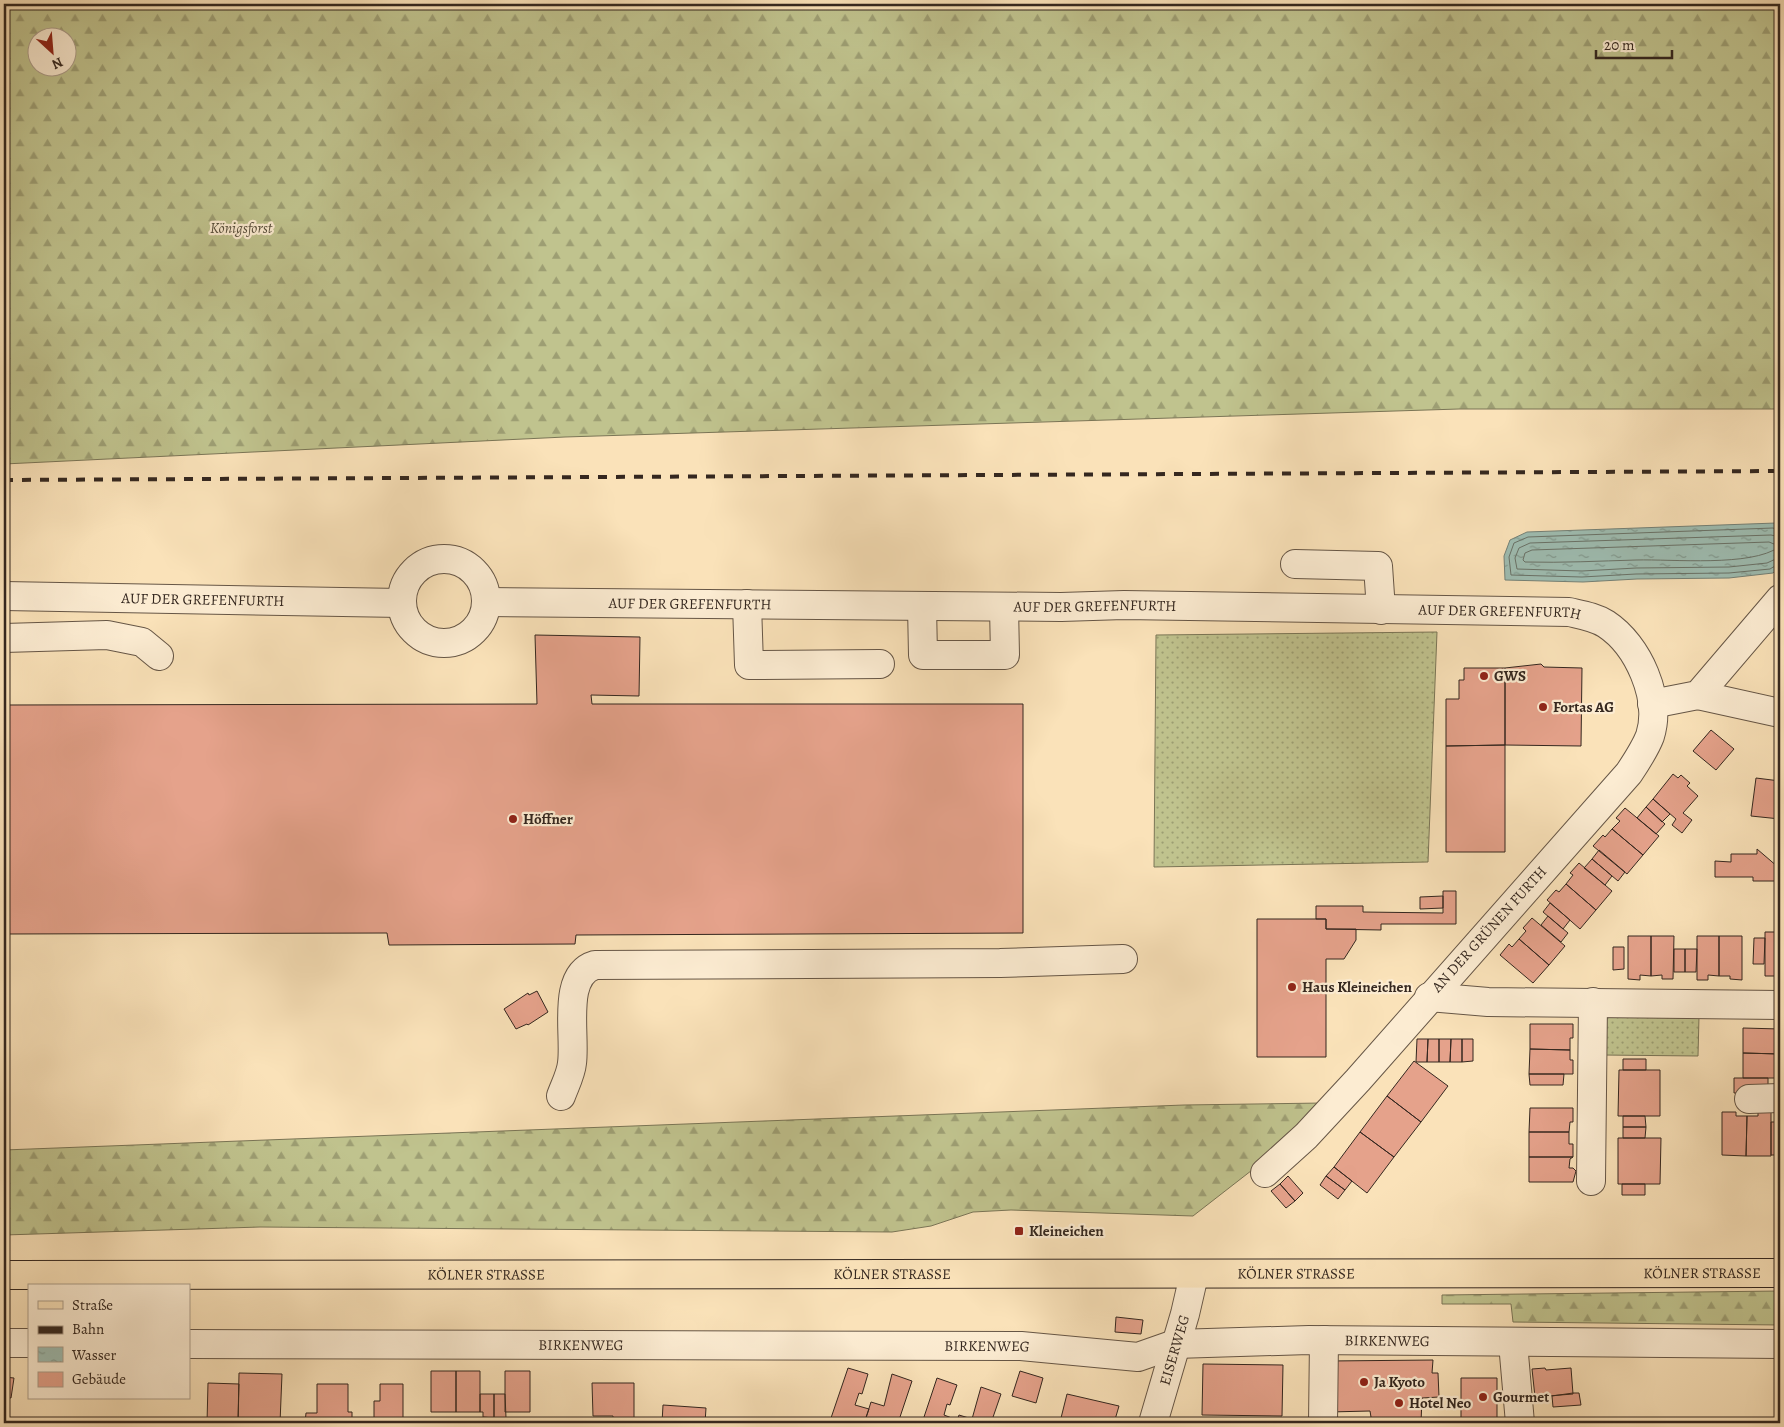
<svg xmlns="http://www.w3.org/2000/svg" width="1784" height="1427" font-family="Alegreya,serif">
<defs>
<pattern id="grass-dots" width="8" height="8" patternUnits="userSpaceOnUse" patternTransform="scale(1.25)"><rect width="8" height="8" fill="#c0c38e"/><path d="M2 2h.1M6 6h.1" fill="none" stroke="#9d9e73" stroke-width="1.8" stroke-linecap="round"/></pattern>
<pattern id="forest-firs" width="22" height="20" patternUnits="userSpaceOnUse" patternTransform="scale(1.25)"><rect width="22" height="20" fill="#c0c38e"/><path d="M5 1l3.5 6h-7zM16 11l3.5 6h-7z" fill="#9d9e73"/></pattern>
<pattern id="water-ripples" width="26" height="14" patternUnits="userSpaceOnUse" patternTransform="scale(1.25)"><rect width="26" height="14" fill="#9ebdb2"/><path d="M2 4q2-2 4 0t4 0M15 11q2-2 4 0t4 0" fill="none" stroke="#829a90"/></pattern>
</defs>
<rect width="100%" height="100%" fill="#fae2b9"/>
<filter id="stains"><feTurbulence type="fractalNoise" baseFrequency=".004" numOctaves="4"/><feColorMatrix values="0 0 0 0 .2 0 0 0 0 .09 0 0 0 0 .02 0 0 0 .5 -.17"/></filter>
<radialGradient id="worn" r=".72"><stop offset=".6" stop-color="#630" stop-opacity="0"/><stop offset="1" stop-color="#630" stop-opacity=".3"/></radialGradient>
<path fill="url(#grass-dots)" stroke="#7a7556" d="M 1437,632 L 1428,862 L 1154,867 L 1156,635 Z
M 1609,1017 L 1699,1017 L 1698,1056 L 1602,1055 L 1602,1025 Z"/>
<path fill="url(#forest-firs)" stroke="#7a7556" fill-rule="evenodd" d="M 4,4 L 1780,4 L 1780,409 L 1459,409 L 565,437 L 4,464 ZM 38,38 L 68,38 L 68,68 L 38,68 Z
M 1323,1103 L 1256,1167 L 1193,1216 L 1011,1210 L 973,1212 L 931,1226 L 892,1232 L 260,1227 L 4,1235 L 4,1150 L 1184,1105 Z
M 1780,1291 L 1780,1325 L 1513,1322 L 1511,1304 L 1442,1304 L 1442,1295 Z"/>
<path fill="url(#water-ripples)" stroke="#748177" d="M 1776,523 L 1780,527 L 1780,566 L 1773,573 L 1729,578 L 1637,579 L 1583,582 L 1505,580 L 1504,556 L 1510,540 L 1527,532 Z"/>
<g fill="none" stroke-linecap="round" stroke-linejoin="round">
<path stroke="#697268" stroke-width="1" d="M 1780,531 L 1773,528 L 1528,537 L 1514,543 L 1509,557 L 1511,575 L 1582,577 L 1636,574 L 1729,573 L 1770,569 L 1780,563
M 1780,537 L 1771,535 L 1530,543 L 1519,548 L 1515,558 L 1517,569 L 1582,571 L 1636,568 L 1729,567 L 1767,563 L 1780,557
M 1780,545 L 1779,546 L 1769,542 L 1532,550 L 1525,553 L 1523,560 L 1525,562 C 1563,563 1599,561 1636,560 C 1673,559 1751,567 1779,547 L 1780,549"/>
</g>
<path fill="#e5a28b" stroke="#34271f" d="M 535,635 L 640,637 L 639,696 L 591,695 L 592,704 L 1023,704 L 1023,933 L 576,935 L 575,944 L 389,945 L 387,933 L 4,934 L 4,705 L 537,704 Z
M 1541,664 L 1544,667 L 1582,668 L 1581,746 L 1505,745 L 1505,668 Z
M 1464,668 L 1505,668 L 1505,745 L 1446,746 L 1446,699 L 1459,699 L 1459,680 L 1464,680 Z
M 1711,730 L 1734,749 L 1716,770 L 1693,751 Z
M 1505,745 L 1505,852 L 1446,852 L 1446,746 Z
M 1673,774 L 1678,778 L 1681,775 L 1690,783 L 1687,786 L 1698,796 L 1683,813 L 1692,820 L 1682,833 L 1672,825 L 1676,819 L 1653,799 Z
M 1756,778 L 1780,781 L 1780,819 L 1751,816 Z
M 1653,799 L 1670,814 L 1662,822 L 1646,807 Z
M 1646,807 L 1665,824 L 1656,834 L 1637,818 Z
M 1625,808 L 1659,836 L 1643,855 L 1612,829 L 1620,821 L 1616,818 Z
M 1612,829 L 1643,855 L 1627,874 L 1593,846 L 1603,835 L 1605,837 Z
M 1757,849 L 1778,867 L 1777,881 L 1753,881 L 1753,877 L 1715,877 L 1715,861 L 1731,862 L 1731,854 L 1757,854 Z
M 1599,850 L 1625,872 L 1618,881 L 1592,859 Z
M 1592,859 L 1612,876 L 1605,885 L 1584,868 Z
M 1579,863 L 1612,891 L 1596,910 L 1566,884 L 1573,875 L 1570,873 Z
M 1566,884 L 1596,910 L 1580,929 L 1547,900 L 1556,890 L 1559,892 Z
M 1443,891 L 1456,891 L 1456,924 L 1381,924 L 1381,930 L 1326,929 L 1326,919 L 1316,919 L 1316,906 L 1363,906 L 1363,912 L 1443,913 Z
M 1443,896 L 1443,908 L 1420,909 L 1420,897 Z
M 1550,903 L 1570,920 L 1563,929 L 1543,912 Z
M 1548,916 L 1568,933 L 1561,942 L 1541,925 Z
M 1532,918 L 1565,946 L 1549,965 L 1519,939 L 1526,931 L 1523,928 Z
M 1257,919 L 1326,919 L 1326,929 L 1356,929 L 1356,940 L 1344,959 L 1326,959 L 1326,1057 L 1257,1057 Z
M 1765,932 L 1780,932 L 1780,976 L 1765,976 Z
M 1628,936 L 1651,936 L 1651,976 L 1640,975 L 1640,980 L 1628,979 Z
M 1651,936 L 1674,936 L 1673,979 L 1662,979 L 1662,975 L 1651,976 Z
M 1697,936 L 1719,936 L 1719,976 L 1708,975 L 1708,980 L 1697,980 Z
M 1719,936 L 1742,936 L 1742,980 L 1730,979 L 1730,976 L 1719,976 Z
M 1754,938 L 1765,938 L 1764,964 L 1753,964 Z
M 1519,939 L 1549,965 L 1533,983 L 1500,955 L 1509,944 L 1512,947 Z
M 1613,947 L 1624,947 L 1624,969 L 1613,970 Z
M 1674,949 L 1685,949 L 1685,972 L 1674,972 Z
M 1685,949 L 1697,949 L 1696,972 L 1685,972 Z
M 537,991 L 548,1012 L 528,1025 L 527,1024 L 516,1029 L 504,1009 L 528,993 L 529,995 Z
M 1530,1024 L 1573,1024 L 1573,1038 L 1570,1038 L 1570,1050 L 1530,1049 Z
M 1743,1028 L 1780,1029 L 1780,1054 L 1743,1053 Z
M 1417,1039 L 1428,1039 L 1427,1062 L 1416,1062 Z
M 1428,1039 L 1439,1039 L 1439,1062 L 1427,1062 Z
M 1439,1039 L 1451,1039 L 1450,1062 L 1439,1062 Z
M 1451,1039 L 1462,1039 L 1462,1062 L 1450,1062 Z
M 1462,1039 L 1473,1039 L 1473,1061 L 1462,1062 Z
M 1530,1049 L 1570,1050 L 1570,1060 L 1573,1060 L 1573,1074 L 1529,1074 Z
M 1743,1053 L 1780,1054 L 1780,1078 L 1743,1078 Z
M 1623,1059 L 1646,1059 L 1646,1070 L 1623,1070 Z
M 1414,1061 L 1448,1086 L 1421,1122 L 1387,1096 Z
M 1619,1070 L 1660,1070 L 1660,1116 L 1618,1116 Z
M 1529,1074 L 1564,1074 L 1563,1085 L 1530,1085 Z
M 1734,1078 L 1768,1078 L 1768,1093 L 1734,1093 Z
M 1387,1096 L 1421,1122 L 1394,1157 L 1360,1132 Z
M 1530,1108 L 1573,1108 L 1573,1122 L 1570,1122 L 1569,1132 L 1529,1132 Z
M 1722,1112 L 1736,1112 L 1736,1116 L 1747,1116 L 1746,1156 L 1722,1155 Z
M 1758,1112 L 1771,1112 L 1771,1156 L 1746,1156 L 1747,1116 L 1758,1116 Z
M 1623,1116 L 1645,1116 L 1646,1127 L 1623,1127 Z
M 1771,1122 L 1780,1122 L 1780,1155 L 1771,1155 Z
M 1623,1127 L 1646,1127 L 1645,1138 L 1623,1138 Z
M 1360,1132 L 1394,1157 L 1367,1193 L 1334,1167 Z
M 1529,1132 L 1569,1132 L 1569,1144 L 1573,1144 L 1573,1157 L 1529,1157 Z
M 1618,1138 L 1661,1138 L 1660,1184 L 1618,1184 Z
M 1529,1157 L 1573,1157 L 1570,1159 L 1569,1168 L 1573,1168 L 1576,1171 L 1573,1182 L 1529,1182 Z
M 1334,1167 L 1352,1181 L 1345,1190 L 1326,1176 Z
M 1288,1176 L 1303,1193 L 1295,1201 L 1280,1184 Z
M 1326,1176 L 1345,1190 L 1338,1199 L 1320,1185 Z
M 1280,1184 L 1295,1201 L 1286,1208 L 1271,1191 Z
M 1622,1184 L 1645,1184 L 1645,1195 L 1622,1195 Z
M 1116,1317 L 1143,1320 L 1141,1334 L 1115,1332 Z
M 1433,1360 L 1432,1373 L 1438,1373 L 1439,1397 L 1422,1398 L 1421,1423 L 1372,1423 L 1370,1411 L 1329,1412 L 1329,1361 Z
M 1203,1364 L 1283,1365 L 1282,1416 L 1202,1415 Z
M 848,1368 L 868,1374 L 862,1394 L 859,1393 L 855,1405 L 869,1409 L 864,1423 L 847,1423 L 831,1418 Z
M 1545,1368 L 1546,1370 L 1571,1368 L 1573,1394 L 1535,1397 L 1532,1369 Z
M 431,1371 L 456,1371 L 456,1412 L 431,1412 Z
M 456,1371 L 480,1371 L 480,1412 L 456,1412 Z
M 505,1371 L 530,1371 L 530,1412 L 505,1412 Z
M 1020,1371 L 1043,1378 L 1036,1403 L 1012,1396 Z
M 239,1373 L 282,1374 L 280,1423 L 238,1423 Z
M 892,1374 L 912,1381 L 898,1423 L 872,1423 L 865,1421 L 871,1402 L 884,1406 Z
M 4,1377 L 14,1378 L 11,1398 L 4,1397 Z
M 937,1378 L 957,1385 L 950,1405 L 947,1404 L 944,1415 L 957,1420 L 956,1423 L 922,1423 Z
M 1461,1378 L 1497,1378 L 1497,1423 L 1461,1423 Z
M 208,1383 L 239,1384 L 238,1423 L 207,1423 Z
M 592,1383 L 634,1383 L 634,1422 L 613,1422 L 613,1416 L 593,1416 Z
M 317,1384 L 348,1384 L 348,1412 L 352,1412 L 352,1423 L 305,1423 L 306,1413 L 317,1413 Z
M 380,1384 L 403,1384 L 403,1418 L 374,1418 L 374,1401 L 380,1401 Z
M 981,1387 L 1001,1394 L 991,1423 L 956,1423 L 959,1415 L 972,1419 Z
M 1573,1393 L 1579,1393 L 1581,1405 L 1553,1407 L 1552,1396 Z
M 480,1394 L 494,1394 L 494,1418 L 483,1417 L 483,1412 L 480,1412 Z
M 494,1394 L 505,1394 L 506,1418 L 494,1418 Z
M 1067,1394 L 1119,1406 L 1114,1423 L 1060,1422 Z
M 663,1405 L 706,1408 L 705,1423 L 662,1423 Z"/>
<g fill="none" stroke-linecap="round" stroke-linejoin="round">
<g stroke="#665646" stroke-width="30">
<g id="minor">
<circle cx="444" cy="601" r="42"/>
<path d="M 1295,564 L 1378,566 L 1381,610"/>
<path id="s1" d="M 4,596 L 401,603"/>
<path id="s2" d="M 486,602 L 1061,607 L 1124,605 L 1569,612 C 1582,615 1595,617 1606,624 C 1638,645 1662,698 1650,736 C 1645,749 1637,761 1629,773 L 1358,1080 L 1306,1136 L 1265,1173"/>
<path d="M 747,604 L 749,665 L 880,664"/>
<path d="M 922,606 L 923,655 L 1005,655 L 1004,607"/>
<path d="M 4,638 L 107,635 L 142,642 L 159,656"/>
<path d="M 1698,695 L 1780,713"/>
<path d="M 1652,704 L 1698,695 L 1780,599"/>
<path d="M 1429,997 L 1488,1002 L 1780,1005"/>
<path d="M 561,1096 C 565,1085 571,1074 572,1063 C 576,1035 561,975 595,965 L 1000,963 L 1123,959"/>
<path d="M 1749,1099 L 1780,1098"/>
<path d="M 1591,1181 L 1593,1002"/>
<path d="M 4,1343 L 29,1343"/>
<path d="M 1513,1343 L 1520,1423"/>
<path id="s3" d="M 189,1344 L 1021,1346 L 1138,1357 L 1175,1344 L 1309,1340 L 1780,1344"/>
<path id="s4" d="M 1153,1423 L 1185,1314 L 1194,1275"/>
<path d="M 1323,1423 L 1324,1340"/>
</g>
</g>
<g stroke="#34271f" stroke-width="30">
<g id="major">
<path id="s5" d="M 4,1275 L 1780,1273"/>
</g>
</g>
<use href="#minor" stroke="#fcecd2" stroke-width="28"/>
<use href="#major" stroke="#fae2b9" stroke-width="28"/>
<path stroke="#34271f" stroke-width="4" stroke-dasharray="9 9" stroke-linecap="butt" d="M 4,480 L 1780,471"/>
</g>
<g fill="#8f2418" stroke="#fcecd2" stroke-width="2">
<circle cx="1484" cy="676" r="5"/>
<circle cx="1543" cy="707" r="5"/>
<circle cx="513" cy="819" r="5"/>
<circle cx="1292" cy="987" r="5"/>
<rect x="1014" y="1226" width="10" height="10" rx="2.5"/>
<circle cx="1364" cy="1382" r="5"/>
<circle cx="1483" cy="1397" r="5"/>
<circle cx="1399" cy="1403" r="5"/>
</g>
<g text-anchor="middle" dominant-baseline="central" stroke-width="4.5" stroke-linejoin="round" paint-order="stroke">
<g font-size="15" font-style="italic" fill="#574e3b" stroke="#fcecd2">
<text x="241" y="228">Königsforst</text>
</g>
<g font-size="15" fill="#34271f" stroke="#fcecd2">
<text stroke="none"><textPath href="#s1" startOffset="199">AUF DER GREFENFURTH</textPath></text>
<text stroke="none"><textPath href="#s2" startOffset="204">AUF DER GREFENFURTH</textPath></text>
<text stroke="none"><textPath href="#s2" startOffset="609">AUF DER GREFENFURTH</textPath></text>
<text stroke="none"><textPath href="#s2" startOffset="1014">AUF DER GREFENFURTH</textPath></text>
<text transform="translate(1489 929) rotate(-48)">AN DER GRÜNEN FURTH</text>
<text stroke="none"><textPath href="#s5" startOffset="1292">KÖLNER STRASSE</textPath></text>
<text stroke="none"><textPath href="#s5" startOffset="1698">KÖLNER STRASSE</textPath></text>
<text stroke="none"><textPath href="#s5" startOffset="482">KÖLNER STRASSE</textPath></text>
<text stroke="none"><textPath href="#s5" startOffset="888">KÖLNER STRASSE</textPath></text>
<text stroke="none"><textPath href="#s3" startOffset="1201">BIRKENWEG</textPath></text>
<text stroke="none"><textPath href="#s3" startOffset="392">BIRKENWEG</textPath></text>
<text stroke="none"><textPath href="#s3" startOffset="798">BIRKENWEG</textPath></text>
<text stroke="none"><textPath href="#s4" startOffset="76">EISERWEG</textPath></text>
</g>
<g font-size="15" font-weight="bold" fill="#34271f" stroke="#fcecd2" text-anchor="start">
<text x="1494" y="676">GWS</text>
<text x="1553" y="707">Fortas AG</text>
<text x="523" y="819">Höffner</text>
<text x="1302" y="987">Haus Kleineichen</text>
<text x="1029" y="1231">Kleineichen</text>
<text x="1374" y="1382">Ja Kyoto</text>
<text x="1493" y="1397">Gourmet</text>
<text x="1409" y="1403">Hotel Neo</text>
</g>
</g>
<rect width="1784" height="1427" fill="none" stroke="#fae2b9" stroke-width="20"/>
<rect x="5" y="5" width="1774" height="1417" fill="none" stroke="#34271f" stroke-width="2.5"/>
<rect x="10" y="10" width="1764" height="1407" fill="none" stroke="#34271f"/>
<rect x="28" y="1284" width="162" height="115" fill="#fcecd2" stroke="#ac9d8a"/>
<rect x="38" y="1301" width="25" height="8" fill="#fae2b9" stroke="#ac9d8a"/>
<text x="72" y="1310" font-size="15" fill="#34271f">Straße</text>
<rect x="38" y="1326" width="25" height="8" fill="#34271f" stroke="#ac9d8a"/>
<text x="72" y="1334" font-size="15" fill="#34271f">Bahn</text>
<rect x="38" y="1347" width="25" height="15" fill="url(#water-ripples)" stroke="#ac9d8a"/>
<text x="72" y="1360" font-size="15" fill="#34271f">Wasser</text>
<rect x="38" y="1372" width="25" height="15" fill="#e5a28b" stroke="#ac9d8a"/>
<text x="72" y="1384" font-size="15" fill="#34271f">Gebäude</text>
<g transform="translate(52 52) rotate(154)"><circle r="24" fill="#fcecd2" stroke="#ac9d8a"/>
<path d="M0-4L9 19L0 12L-9 19Z" fill="#8f2418"/>
<text y="-8" font-size="14" font-weight="bold" text-anchor="middle" fill="#34271f">N</text>
</g>
<path d="M1596 50v8h76v-8" fill="none" stroke="#34271f" stroke-width="2.5"/>
<text x="1604" y="50" font-size="15" fill="#34271f" stroke="#fcecd2" stroke-width="4" paint-order="stroke">20 m</text>
<rect width="100%" height="100%" filter="url(#stains)"/>
<rect width="100%" height="100%" fill="url(#worn)"/>
</svg>
